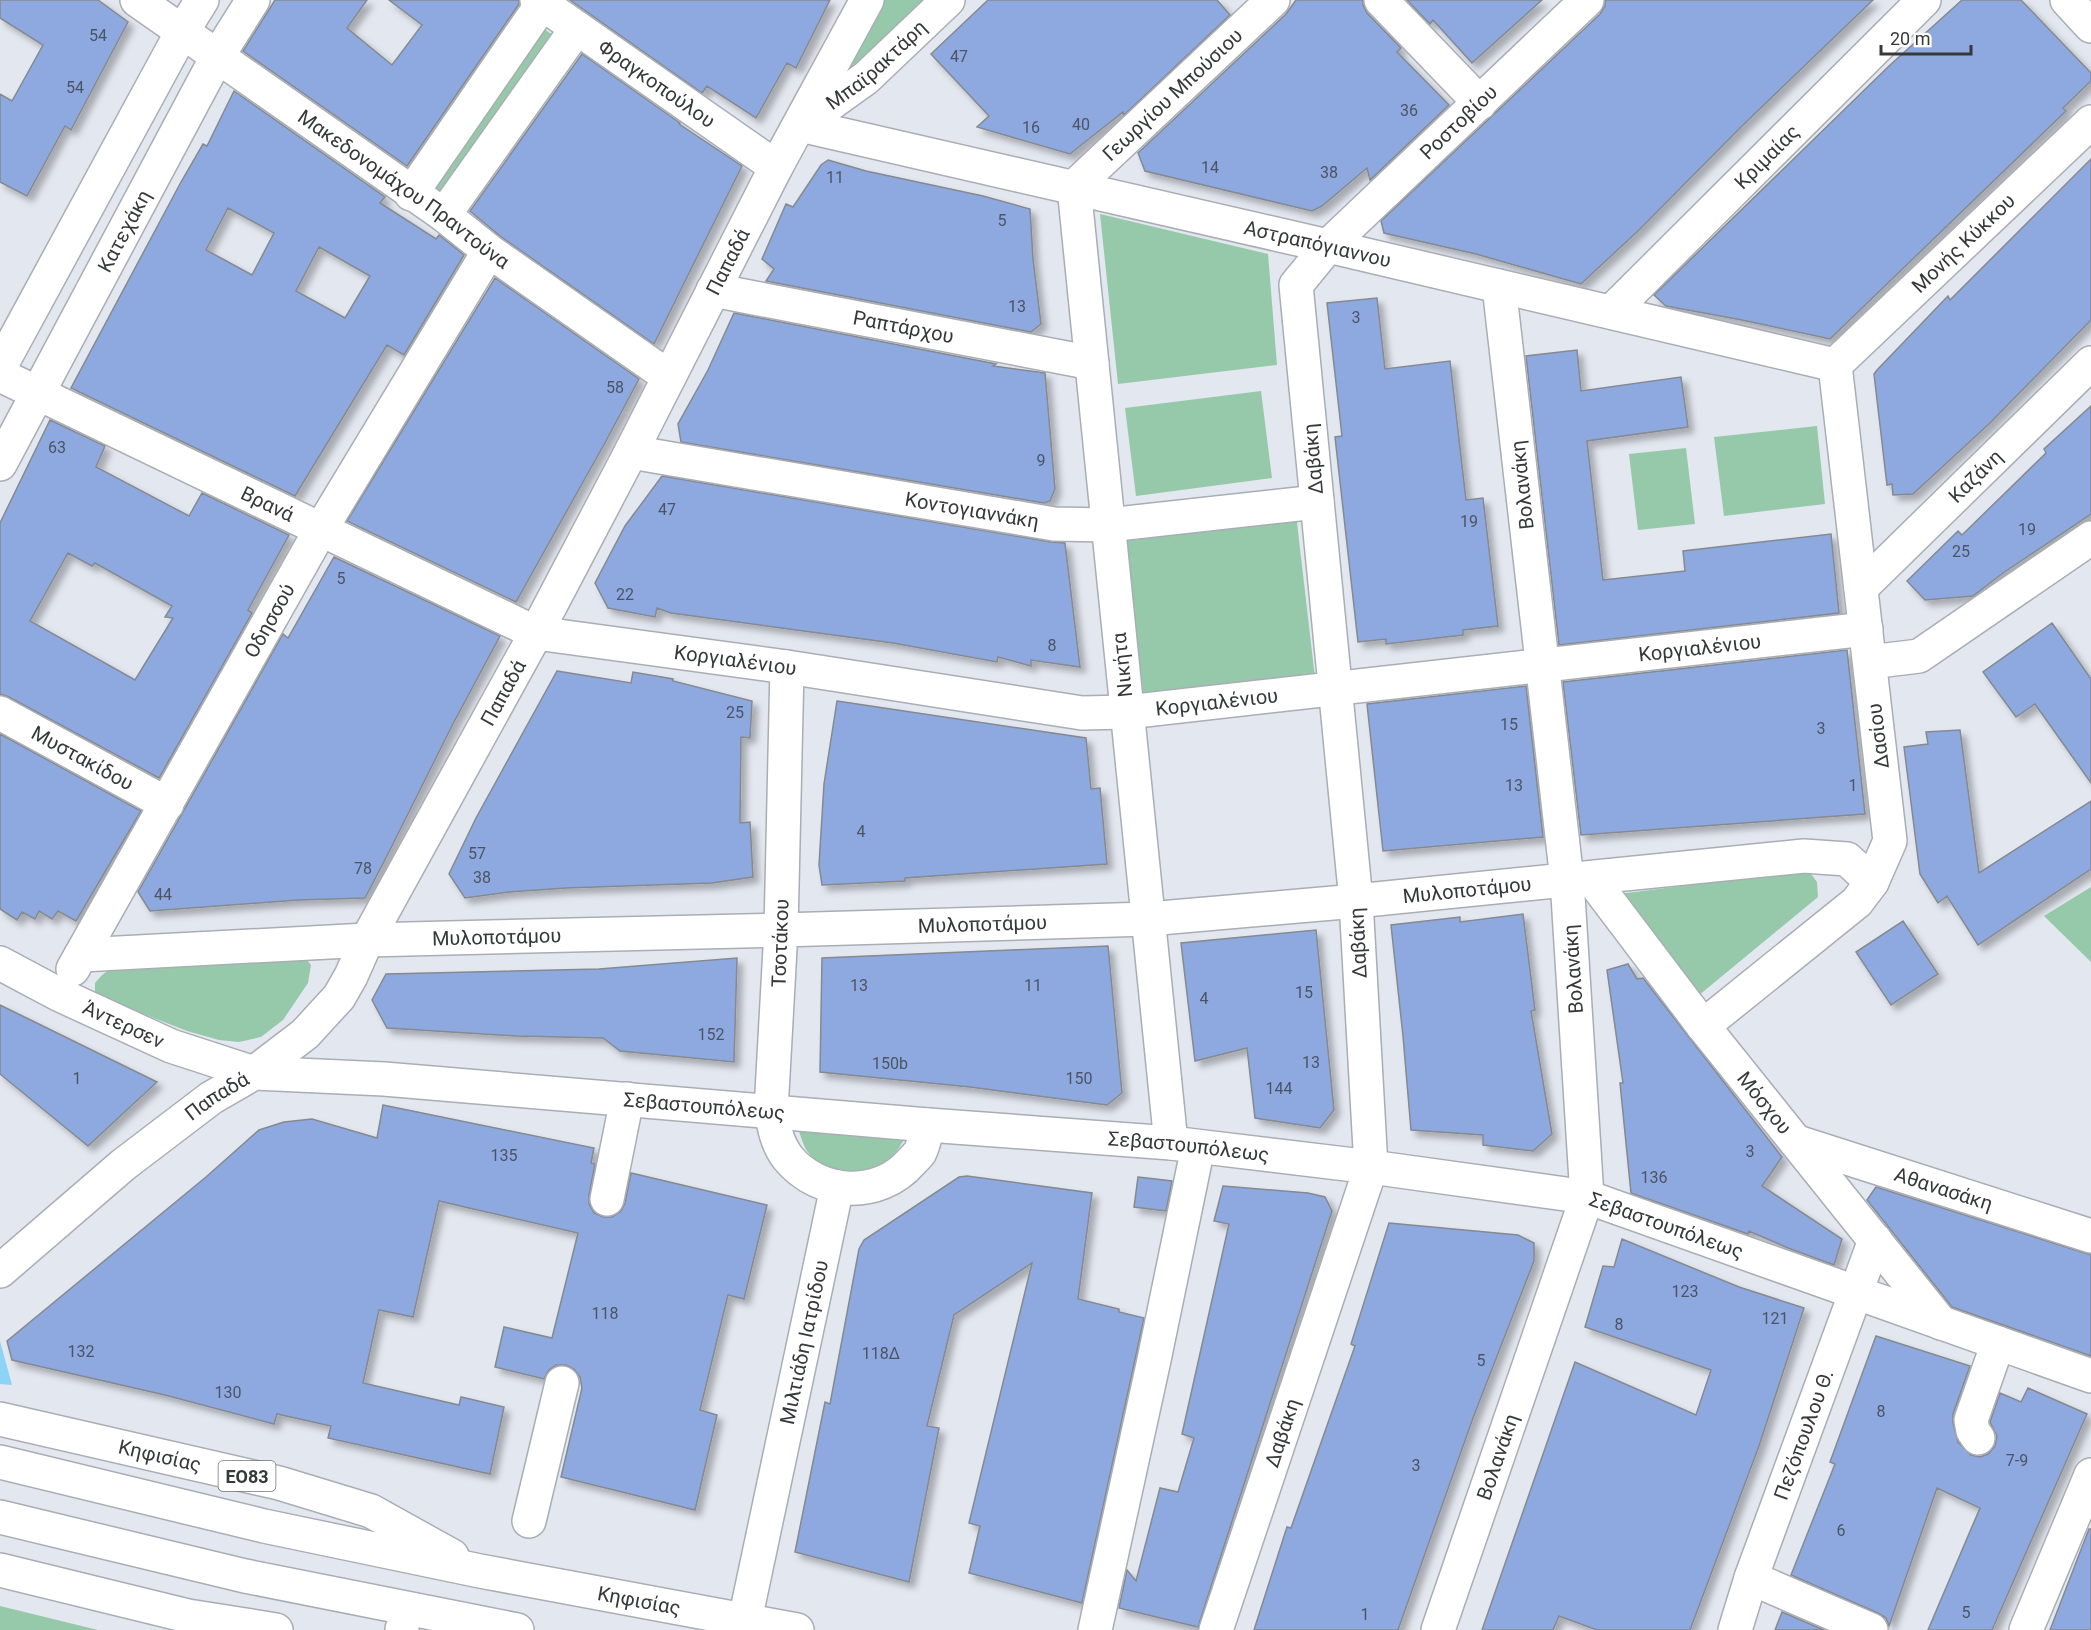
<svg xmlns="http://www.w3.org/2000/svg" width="2091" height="1630" font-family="Roboto,sans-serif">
<defs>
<filter id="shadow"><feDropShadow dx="5.5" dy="5.5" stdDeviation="3" flood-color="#0004"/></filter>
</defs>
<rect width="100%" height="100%" fill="#e3e7ef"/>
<path fill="#96c9aa" d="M 877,0 L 923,0 L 854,70 L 847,72 L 844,63 Z
M 540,26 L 557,38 L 444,201 L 427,189 Z
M 1100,214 L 1268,254 L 1277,365 L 1118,384 Z
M 1261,391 L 1272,478 L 1136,496 L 1125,408 Z
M 1817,426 L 1825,504 L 1724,516 L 1714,437 Z
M 1686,448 L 1695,524 L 1638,530 L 1629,454 Z
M 1296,514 L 1315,678 L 1144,699 L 1125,535 Z
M 1808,870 L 1817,882 L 1818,897 L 1698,996 L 1619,894 Z
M 2091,887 L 2091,962 L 2044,916 Z
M 305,958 L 311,965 L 308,983 L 283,1020 L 261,1037 L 239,1042 L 219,1040 L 187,1031 L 95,995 L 95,983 L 102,975 L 113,967 Z
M 798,1129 L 904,1140 C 897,1151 890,1160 879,1167 C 856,1180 822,1172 807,1151 C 803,1145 801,1136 798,1129 Z
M 0,1606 L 98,1630 L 0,1630 Z"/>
<path fill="#8cd3f5" d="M 0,1341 L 12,1385 L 0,1384 Z"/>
<path fill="#8ea9e0" stroke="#858990" stroke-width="1.5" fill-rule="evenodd" filter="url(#shadow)" d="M 0,0 L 98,0 L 128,22 L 71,130 L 65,126 L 27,196 L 0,182 L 0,94 L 12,101 L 43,45 L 0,18 Z
M 275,0 L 367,0 L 347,28 L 392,65 L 422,25 L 389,0 L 519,0 L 519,4 L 407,166 L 243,51 Z
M 570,0 L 830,0 L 796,68 L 787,63 L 756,118 L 707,86 L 702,93 Z
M 988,0 L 1217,0 L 1230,15 L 1124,115 L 1123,112 L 1070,154 L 977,127 L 989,116 L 931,54 Z
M 1296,0 L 1363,0 L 1363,5 L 1367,13 L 1401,48 L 1397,52 L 1449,105 L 1370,180 L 1367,168 L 1322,206 L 1312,211 L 1145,171 L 1138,153 L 1286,14 Z
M 1407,0 L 1542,0 L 1472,63 L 1433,20 L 1430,24 Z
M 1605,0 L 1873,0 L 1742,126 L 1639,230 L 1581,284 L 1476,254 L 1384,233 L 1381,221 L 1600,14 L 1605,6 Z
M 1962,0 L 2021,0 L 2091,73 L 2091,81 L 2063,108 L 2066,111 L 1830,339 L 1742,320 L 1666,306 L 1654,295 L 1889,66 Z
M 582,54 L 680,123 L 679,124 L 742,166 L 654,344 L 500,236 L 470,211 Z
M 234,91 L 385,197 L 380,203 L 436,239 L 439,235 L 464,255 L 404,355 L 387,345 L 295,496 L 71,388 L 181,182 L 203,144 L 207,146 ZM 228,208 L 274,233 L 252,275 L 206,250 ZM 319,247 L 370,276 L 345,318 L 296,291 Z
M 2091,159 L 2091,320 L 1990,423 L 1913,494 L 1893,495 L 1892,484 L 1887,485 L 1874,374 L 1877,370 L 1948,296 L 1950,300 Z
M 828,160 L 866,171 L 983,196 L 1030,209 L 1033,259 L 1041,324 L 1031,332 L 766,281 L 774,269 L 762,259 L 786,204 L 793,207 L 821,165 Z
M 495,278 L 639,379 L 606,441 L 516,602 L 347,521 Z
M 1377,298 L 1385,369 L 1450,361 L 1466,500 L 1483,498 L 1498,626 L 1463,630 L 1463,635 L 1386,644 L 1386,639 L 1358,642 L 1335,437 L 1342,436 L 1327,303 Z
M 734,313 L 996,364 L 993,366 L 1045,373 L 1055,489 L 1050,501 L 1044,503 L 681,442 L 678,424 L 708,370 Z
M 1577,350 L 1581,391 L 1681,377 L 1688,427 L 1587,441 L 1603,580 L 1685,571 L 1683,551 L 1831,534 L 1839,613 L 1559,645 L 1526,356 Z
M 2091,406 L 2091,514 L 2003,573 L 1973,596 L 1925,600 L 1907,581 L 1958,531 L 1962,535 L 2046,453 L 2044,449 Z
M 50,420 L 105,446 L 96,467 L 189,516 L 202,493 L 289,535 L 248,610 L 252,613 L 159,778 L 9,697 L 0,694 L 0,523 ZM 68,553 L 92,566 L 95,563 L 172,606 L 165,617 L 173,618 L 135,680 L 30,621 Z
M 662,476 L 1051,542 L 1065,543 L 1080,667 L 1031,660 L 1031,666 L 998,657 L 997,662 L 893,643 L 671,613 L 657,608 L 655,617 L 608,608 L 595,583 L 625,526 Z
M 334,557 L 500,636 L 454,722 L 389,852 L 365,898 L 299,900 L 150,911 L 138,892 L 283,634 L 288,638 Z
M 2052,623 L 2091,679 L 2091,783 L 2035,704 L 2016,717 L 1983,672 Z
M 1847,650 L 1865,814 L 1581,835 L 1563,682 Z
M 557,671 L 631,683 L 633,672 L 673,679 L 673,681 L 752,701 L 750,738 L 741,737 L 740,823 L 750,822 L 753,877 L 712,883 L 566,888 L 509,892 L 465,898 L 449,874 L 476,818 Z
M 1526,686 L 1543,837 L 1383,851 L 1367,704 Z
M 837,701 L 1086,738 L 1091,789 L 1100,788 L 1107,864 L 905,878 L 905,881 L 822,885 L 819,865 L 824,784 Z
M 1960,730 L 1979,873 L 2091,801 L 2091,869 L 1978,945 L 1947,896 L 1938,903 L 1920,874 L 1904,747 L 1928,744 L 1926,732 Z
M 0,734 L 141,811 L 76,921 L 58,911 L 52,919 L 39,911 L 35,919 L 22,912 L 17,920 L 0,909 Z
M 1523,914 L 1535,1010 L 1531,1011 L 1552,1134 L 1533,1151 L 1483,1145 L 1483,1135 L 1411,1130 L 1403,1036 L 1391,925 L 1460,917 L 1460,922 Z
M 1903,921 L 1938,974 L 1891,1005 L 1856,952 Z
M 1316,930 L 1334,1110 L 1320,1128 L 1255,1118 L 1247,1048 L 1195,1061 L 1181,943 Z
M 1108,946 L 1122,1093 L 1107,1105 L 970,1087 L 820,1072 L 822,958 Z
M 737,958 L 734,1062 L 620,1051 L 603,1038 L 516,1036 L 387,1028 L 372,1000 L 386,974 L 599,969 Z
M 1628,964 L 1637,979 L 1643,978 L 1782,1157 L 1762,1186 L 1842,1239 L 1834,1265 L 1788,1248 L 1749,1231 L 1748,1234 L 1631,1193 L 1620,1083 L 1623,1083 L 1607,970 Z
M 0,1005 L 157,1082 L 88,1146 L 0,1074 Z
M 383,1105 L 594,1148 L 591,1163 L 595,1164 L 589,1195 L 589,1204 L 594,1213 L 603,1217 L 612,1217 L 621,1211 L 625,1203 L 631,1173 L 767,1205 L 744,1299 L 728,1295 L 700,1410 L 717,1415 L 695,1510 L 561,1477 L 582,1388 L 580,1377 L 574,1369 L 566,1365 L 556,1365 L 549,1370 L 544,1379 L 495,1367 L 504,1327 L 552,1338 L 578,1233 L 469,1208 L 439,1201 L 413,1317 L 379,1310 L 363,1383 L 459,1405 L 461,1397 L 504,1407 L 490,1474 L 328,1438 L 331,1426 L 277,1414 L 274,1424 L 165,1395 L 12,1360 L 7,1341 L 206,1177 L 259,1130 L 284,1122 L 312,1119 L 377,1138 Z
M 967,1176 L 1092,1193 L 1078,1299 L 1119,1309 L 1119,1312 L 1144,1318 L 1082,1603 L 969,1573 L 980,1526 L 969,1523 L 1032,1263 L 954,1315 L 927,1426 L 939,1428 L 909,1582 L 795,1552 L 825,1402 L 830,1404 L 859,1249 L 864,1240 L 959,1177 Z
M 1138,1177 L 1172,1181 L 1166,1211 L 1134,1207 Z
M 1223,1186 L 1308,1193 L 1325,1197 L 1332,1211 L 1198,1627 L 1119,1608 L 1127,1570 L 1136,1581 L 1160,1488 L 1178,1492 L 1194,1438 L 1182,1434 L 1229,1224 L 1214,1221 Z
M 1876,1187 L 2091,1255 L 2091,1356 L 1952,1307 L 1867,1200 Z
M 1389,1223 L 1518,1235 L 1534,1243 L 1534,1261 L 1473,1418 L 1398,1630 L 1254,1630 L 1287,1527 L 1291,1528 L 1355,1346 L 1351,1344 Z
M 1622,1239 L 1739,1287 L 1804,1308 L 1759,1446 L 1690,1630 L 1597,1630 L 1559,1616 L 1553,1630 L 1482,1630 L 1575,1362 L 1696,1415 L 1711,1370 L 1585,1327 L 1603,1266 L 1614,1267 Z
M 1876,1336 L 1970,1366 L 1953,1414 L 1953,1423 L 1958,1442 L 1971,1455 L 1980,1457 L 1988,1454 L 1995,1446 L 1997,1436 L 1990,1422 L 2000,1393 L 2021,1402 L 2028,1388 L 2087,1414 L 1992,1630 L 1928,1630 L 1980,1508 L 1937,1488 L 1889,1626 L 1886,1618 L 1878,1613 L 1791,1575 L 1835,1464 L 1830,1462 Z
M 2089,1529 L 2091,1529 L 2091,1630 L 2050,1630 Z
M 1782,1612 L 1824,1630 L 1775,1630 Z"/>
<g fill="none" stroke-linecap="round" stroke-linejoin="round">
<g stroke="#a9adb4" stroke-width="36">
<g id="minor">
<path id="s1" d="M 137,0 L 444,215 L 489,251 L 669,377"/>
<path id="s2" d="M 537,0 L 776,167"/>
<path d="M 1381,0 L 1480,103"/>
<path d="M 2067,0 L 2091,26"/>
<path id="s3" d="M 806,121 L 866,78 L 948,0"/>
<path id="s4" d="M 800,125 L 1328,246 L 1835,365"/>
<path d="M 411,194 L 542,4"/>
<path d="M 444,215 L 577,28"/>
<path id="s5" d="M 713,290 L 1092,363"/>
<path id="s6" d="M 1611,312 L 1924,0"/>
<path id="s7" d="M 1835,365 L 2091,122"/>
<path id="s8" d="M 0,375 L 536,633 L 787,667 L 1082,713 L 1127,712 L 1866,629"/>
<path id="s9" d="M 631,452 L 1054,524 L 1108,525 L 1317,502"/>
<path id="s10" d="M 1861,588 L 2091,363"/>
<path d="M 1870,662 L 1919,656 L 2091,538"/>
<path d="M 787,667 L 781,930 L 771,1111 C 774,1127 777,1144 788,1158 C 819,1196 879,1199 911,1162 C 914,1159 918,1155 920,1152 C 924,1144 926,1133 928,1125"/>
<path id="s11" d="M 0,713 L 167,804"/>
<path id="s12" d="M 1591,878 L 1703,1026 L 1941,1323"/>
<path id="s13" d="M 81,955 L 367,940 L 781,930 L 1148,919 L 1356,901 L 1804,856 L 1847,859 L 1872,882"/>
<path id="s14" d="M 0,963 L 58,994 L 171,1046 L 254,1073 L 384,1079 L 928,1125 L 1171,1143 L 1371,1167 L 1587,1197 L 2091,1376"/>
<path id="s15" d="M 73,969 L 321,529 L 489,251"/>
<path d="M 1703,1026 L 1857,902 L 1872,882 L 1890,841 L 1835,365"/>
<path id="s16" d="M 1797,1142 L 2091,1236"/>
<path id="s17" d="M 1171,1143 L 1074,187 L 1273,0"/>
<path d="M 607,1199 L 627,1099"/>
<path id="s18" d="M 0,1271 L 123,1165 L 211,1098 L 254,1073 L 305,1034 L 339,997 L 351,976 L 367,940 L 536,633 L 631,452 L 776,167 L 867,0"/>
<path d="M 1978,1438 L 1973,1431 L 1971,1420 L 1998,1343"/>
<path d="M 529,1521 L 562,1383"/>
<path d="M 1751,1578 L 1871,1630"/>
<path id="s19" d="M 745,1620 L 837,1187"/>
<path d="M 402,1630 L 402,1629"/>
<path d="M 1095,1630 L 1154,1360 L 1198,1147"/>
<path id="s20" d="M 1216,1630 L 1371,1167 L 1356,901 L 1296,285 L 1328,246 L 1587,0"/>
<path id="s21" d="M 1438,1630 L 1587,1197 L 1567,880 L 1499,286"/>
<path id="s22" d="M 1735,1630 L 1751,1578 L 1875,1240"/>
<path d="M 2026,1630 L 2091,1475"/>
</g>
</g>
<g stroke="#a9adb4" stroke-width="36">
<g id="major">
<path d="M 0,367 L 182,32 L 202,0"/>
<path id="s23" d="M 0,464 L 217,57 L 253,0"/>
<path id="s24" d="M 0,1419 L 279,1483 L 371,1511 L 452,1556"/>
<path id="s25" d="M 0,1462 L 264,1526 L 480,1571 L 797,1630"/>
<path d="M 0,1517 L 245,1576 L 517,1630"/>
<path d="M 0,1570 L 188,1616 L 276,1630"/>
</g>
</g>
<use href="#minor" stroke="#fff" stroke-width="33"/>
<use href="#major" stroke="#fff" stroke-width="33"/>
</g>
<g text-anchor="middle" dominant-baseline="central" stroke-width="5" stroke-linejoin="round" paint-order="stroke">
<g font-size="16" fill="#4c5464">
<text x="98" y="35">54</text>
<text x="959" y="56">47</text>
<text x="75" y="87">54</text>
<text x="1409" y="110">36</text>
<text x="1081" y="124">40</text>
<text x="1031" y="127">16</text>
<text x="1210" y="167">14</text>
<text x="1329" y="172">38</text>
<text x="835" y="177">11</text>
<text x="1002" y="220">5</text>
<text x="1017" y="306">13</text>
<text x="1356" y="317">3</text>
<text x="615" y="387">58</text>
<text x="57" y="447">63</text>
<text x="1041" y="460">9</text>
<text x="667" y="509">47</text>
<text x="1469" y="521">19</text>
<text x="2027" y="529">19</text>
<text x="1961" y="551">25</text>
<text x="341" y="578">5</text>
<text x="625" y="594">22</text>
<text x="1052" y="645">8</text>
<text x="735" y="712">25</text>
<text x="1509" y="724">15</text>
<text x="1821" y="728">3</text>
<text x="1514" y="785">13</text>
<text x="1853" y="785">1</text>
<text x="861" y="831">4</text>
<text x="477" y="853">57</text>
<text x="363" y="868">78</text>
<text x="482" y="877">38</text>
<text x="163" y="894">44</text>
<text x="859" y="985">13</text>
<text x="1033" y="985">11</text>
<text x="1304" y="992">15</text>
<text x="1204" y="998">4</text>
<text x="711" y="1034">152</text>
<text x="1311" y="1062">13</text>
<text x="890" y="1063">150b</text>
<text x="77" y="1078">1</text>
<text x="1079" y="1078">150</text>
<text x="1279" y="1088">144</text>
<text x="1750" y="1151">3</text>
<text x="504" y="1155">135</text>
<text x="1654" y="1177">136</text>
<text x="1685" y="1291">123</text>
<text x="605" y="1313">118</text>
<text x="1775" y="1318">121</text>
<text x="1619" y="1324">8</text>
<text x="81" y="1351">132</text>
<text x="881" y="1353">118Δ</text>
<text x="1481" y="1360">5</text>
<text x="228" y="1392">130</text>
<text x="1881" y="1411">8</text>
<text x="2017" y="1460">7-9</text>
<text x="1416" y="1465">3</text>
<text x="1841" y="1530">6</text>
<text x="1966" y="1612">5</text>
<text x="1365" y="1614">1</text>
</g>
<rect fill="#fff" stroke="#727475" stroke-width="1.5" x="218.5" y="1461" width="57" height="30" rx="4.5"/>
<g font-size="18" font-weight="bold" fill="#36383a">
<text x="247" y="1476">ΕΟ83</text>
</g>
<g font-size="20" fill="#36383a" stroke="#fff">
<text stroke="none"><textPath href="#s3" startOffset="90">Μπαϊρακτάρη</textPath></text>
<text stroke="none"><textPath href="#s2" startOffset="146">Φραγκοπούλου</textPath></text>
<text stroke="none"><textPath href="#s17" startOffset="1096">Γεωργίου Μπούσιου</textPath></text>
<text stroke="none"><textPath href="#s20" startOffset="1604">Ροστοβίου</textPath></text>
<text stroke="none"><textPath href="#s6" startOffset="220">Κριμαίας</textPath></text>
<text stroke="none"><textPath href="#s1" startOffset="327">Μακεδονομάχου Πραντούνα</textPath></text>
<text stroke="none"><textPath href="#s23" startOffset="264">Κατεχάκη</textPath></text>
<text stroke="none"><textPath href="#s4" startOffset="531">Αστραπόγιαννου</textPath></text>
<text stroke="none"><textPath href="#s7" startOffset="177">Μονής Κύκκου</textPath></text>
<text stroke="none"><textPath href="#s18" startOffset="1269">Παπαδά</textPath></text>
<text stroke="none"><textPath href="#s5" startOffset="194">Ραπτάρχου</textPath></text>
<text transform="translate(1313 459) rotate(-95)">Δαβάκη</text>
<text stroke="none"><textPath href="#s10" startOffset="160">Καζάνη</textPath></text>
<text transform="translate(1522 485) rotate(-96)">Βολανάκη</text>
<text stroke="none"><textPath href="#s8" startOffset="297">Βρανά</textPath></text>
<text stroke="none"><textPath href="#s9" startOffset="346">Κοντογιαννάκη</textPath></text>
<text stroke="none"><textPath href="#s15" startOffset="400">Οδησσού</textPath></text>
<text stroke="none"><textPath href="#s8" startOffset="1768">Κοργιαλένιου</textPath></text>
<text stroke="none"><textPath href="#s8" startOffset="796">Κοργιαλένιου</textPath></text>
<text transform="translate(1122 665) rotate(-96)">Νικήτα</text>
<text stroke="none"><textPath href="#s18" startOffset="783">Παπαδά</textPath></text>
<text stroke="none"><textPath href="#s8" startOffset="1282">Κοργιαλένιου</textPath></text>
<text transform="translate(1878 736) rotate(-97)">Δασίου</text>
<text stroke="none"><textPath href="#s11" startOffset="94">Μυστακίδου</textPath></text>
<text stroke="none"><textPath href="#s13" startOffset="1388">Μυλοποτάμου</textPath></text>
<text stroke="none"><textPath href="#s13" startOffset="902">Μυλοποτάμου</textPath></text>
<text stroke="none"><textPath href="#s13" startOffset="416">Μυλοποτάμου</textPath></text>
<text transform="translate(780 943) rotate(-88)">Τσοτάκου</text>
<text transform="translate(1358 943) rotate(-93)">Δαβάκη</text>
<text transform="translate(1573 969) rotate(-94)">Βολανάκη</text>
<text stroke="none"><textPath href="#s14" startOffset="138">Άντερσεν</textPath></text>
<text stroke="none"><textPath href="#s18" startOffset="279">Παπαδά</textPath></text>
<text stroke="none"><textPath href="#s12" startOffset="284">Μόσχου</textPath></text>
<text stroke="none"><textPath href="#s14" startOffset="729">Σεβαστουπόλεως</textPath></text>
<text stroke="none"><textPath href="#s14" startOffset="1215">Σεβαστουπόλεως</textPath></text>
<text stroke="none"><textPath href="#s16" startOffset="154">Αθανασάκη</textPath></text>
<text stroke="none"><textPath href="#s14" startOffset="1701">Σεβαστουπόλεως</textPath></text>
<text stroke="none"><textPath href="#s19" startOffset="284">Μιλτιάδη Ιατρίδου</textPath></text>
<text stroke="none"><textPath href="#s20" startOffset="208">Δαβάκη</textPath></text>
<text stroke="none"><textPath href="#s22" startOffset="207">Πεζόπουλου Θ.</textPath></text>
<text stroke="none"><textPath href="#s24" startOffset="164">Κηφισίας</textPath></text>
<text stroke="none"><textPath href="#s21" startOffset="183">Βολανάκη</textPath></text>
<text stroke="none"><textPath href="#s25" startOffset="654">Κηφισίας</textPath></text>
</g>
</g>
<path d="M1881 45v9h90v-9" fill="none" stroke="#36383a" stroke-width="3"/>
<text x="1890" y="45" font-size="18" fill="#36383a" stroke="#ffffff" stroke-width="4.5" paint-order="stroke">20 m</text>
</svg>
